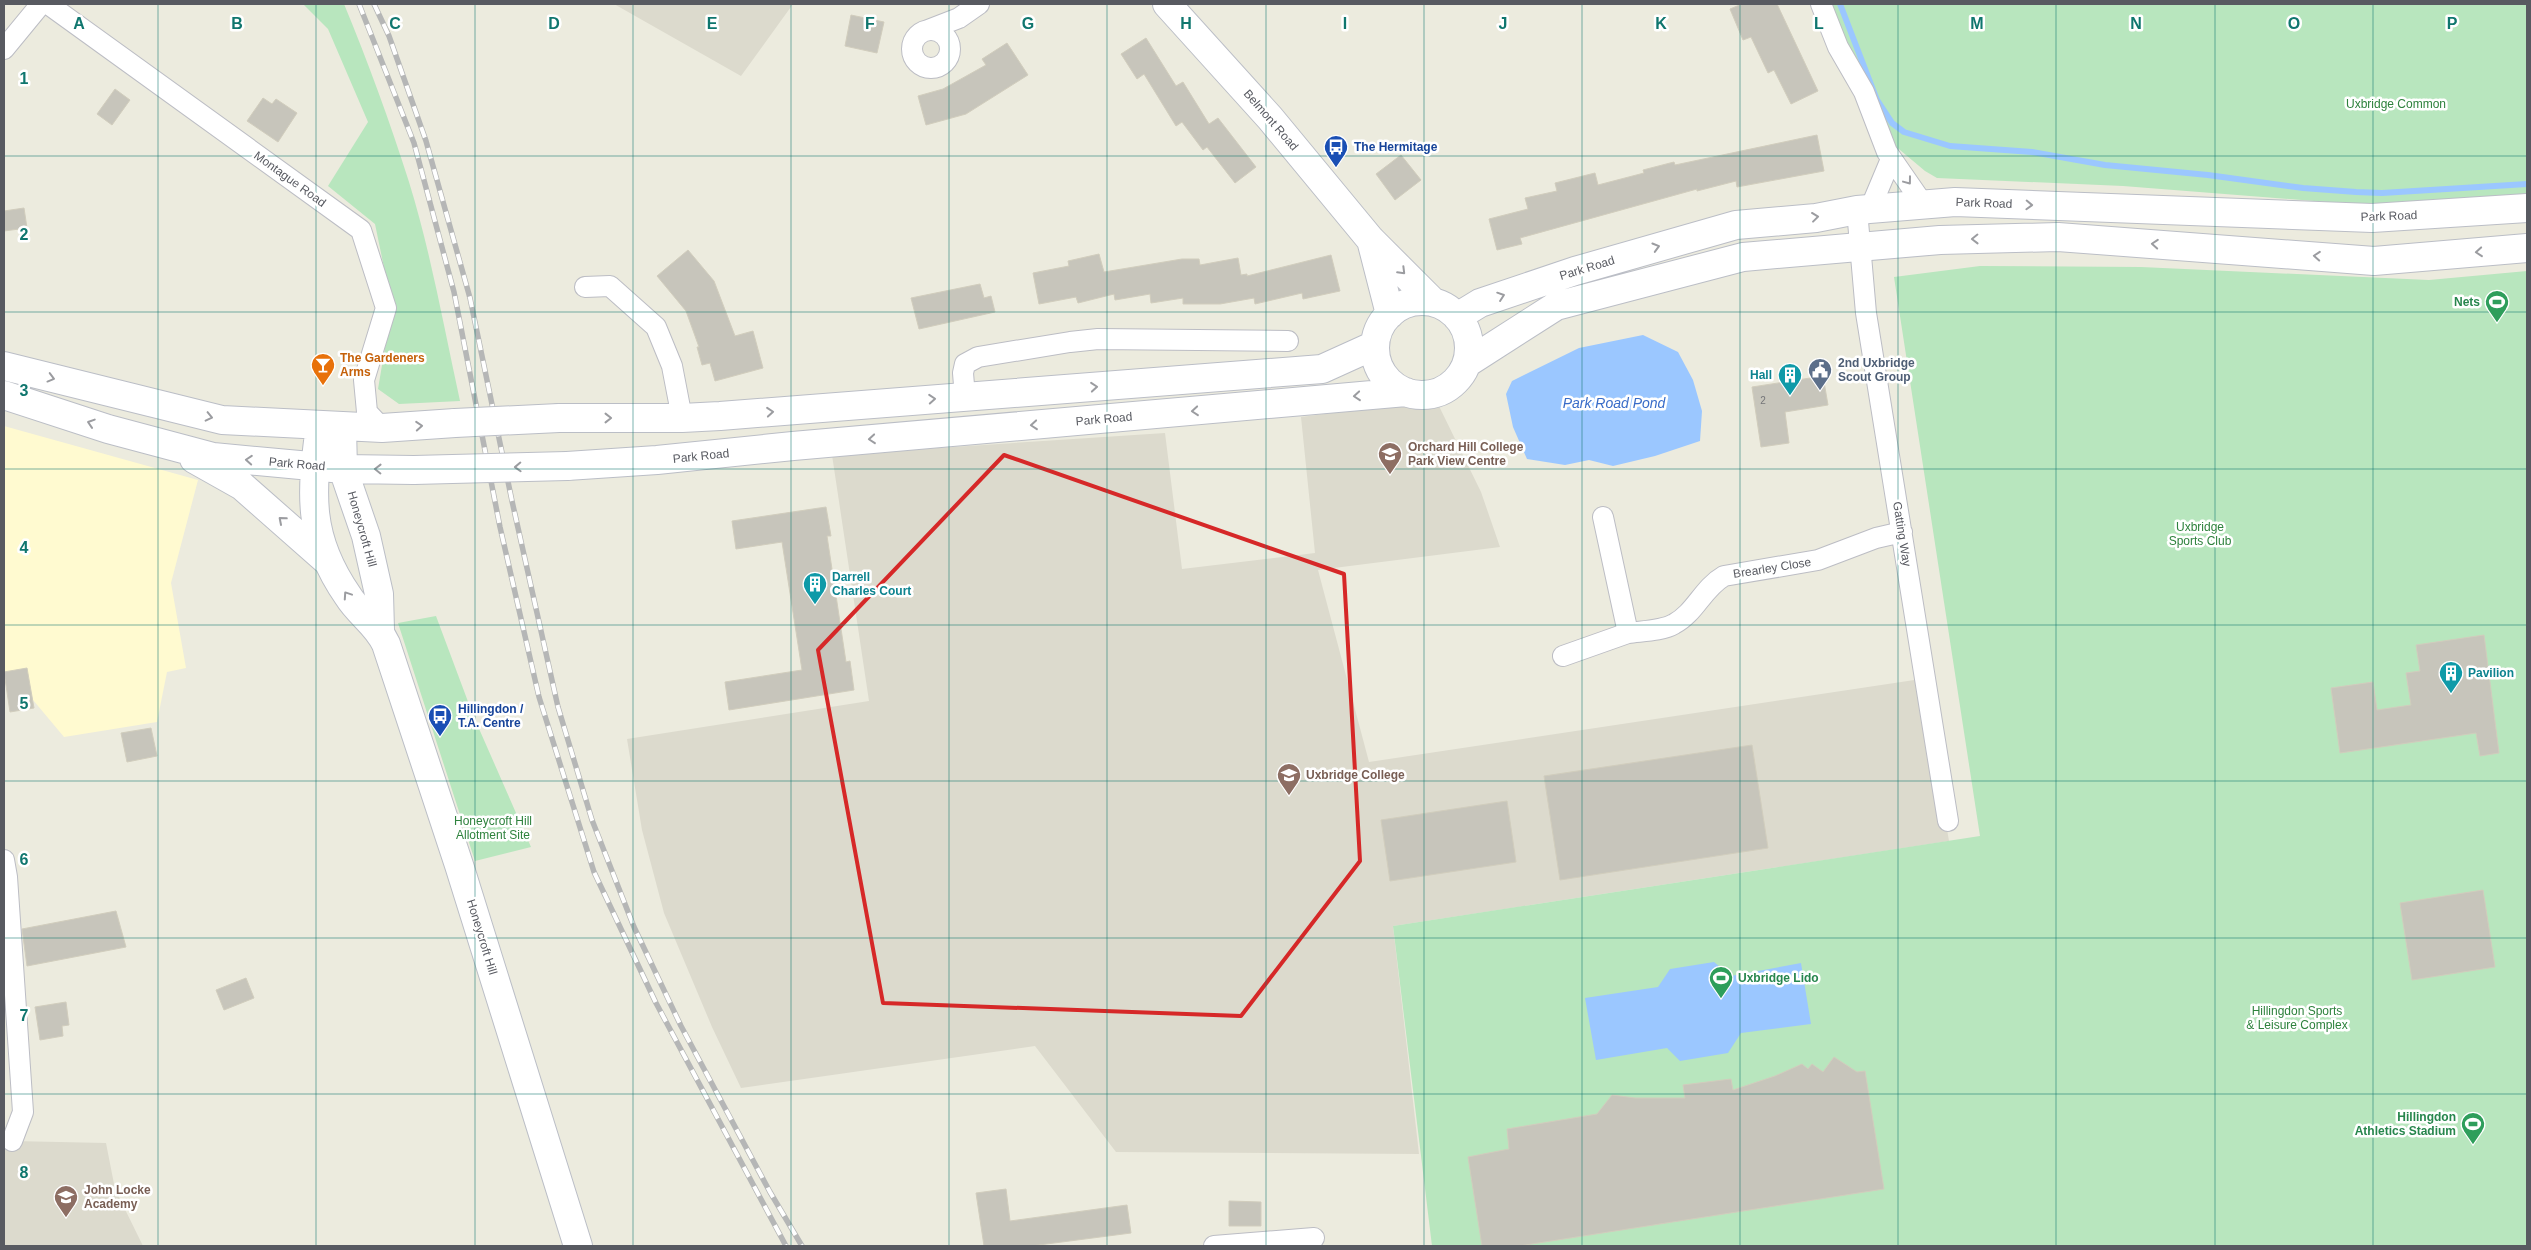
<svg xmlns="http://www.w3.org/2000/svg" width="2531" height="1250" font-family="Arial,sans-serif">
<rect width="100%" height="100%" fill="#ecebde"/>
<path fill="#fffad0" d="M 4,426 L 198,480 L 171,583 L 186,668 L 167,672 L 157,722 L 64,737 L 33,700 L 27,672 L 4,677 Z"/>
<path fill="#dcdacd" d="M 614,4 L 793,4 L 741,76 Z
M 1436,400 L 1481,492 L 1500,547 L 1318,570 L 1369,762 L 1921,679 L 1949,841 L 1393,926 L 1419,1154 L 1116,1152 L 1035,1046 L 741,1088 L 712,1027 L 664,913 L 642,830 L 627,739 L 869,701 L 832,455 L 1165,433 L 1182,569 L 1315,553 L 1301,417 Z
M 12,1141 L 106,1143 L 115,1189 L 143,1246 L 4,1246 L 4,1143 Z"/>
<path fill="#b8e6be" d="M 303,4 L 344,4 C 368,62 390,122 409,182 C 431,253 444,328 460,401 L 399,404 L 378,389 L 392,306 L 375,224 L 328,186 L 368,122 L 328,29 Z
M 1821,4 L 2527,4 L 2527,198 L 2377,206 L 2123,186 L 1937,178 L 1925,171 L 1881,134 Z
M 1980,266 L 2141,267 L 2429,280 L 2527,271 L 2527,1246 L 1432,1246 L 1393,926 L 1980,836 L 1894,277 Z
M 436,616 L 473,715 L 531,847 L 475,861 L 398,623 Z"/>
<path fill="#9bc7ff" d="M 1643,335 L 1678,352 L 1693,380 L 1702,411 L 1700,441 L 1655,456 L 1613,466 L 1589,460 L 1565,465 L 1527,459 L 1513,427 L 1506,394 L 1512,381 L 1579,348 Z
M 1714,962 L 1731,976 L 1801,963 L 1811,1024 L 1741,1033 L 1728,1053 L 1680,1061 L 1667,1048 L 1596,1060 L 1585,998 L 1658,987 L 1670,969 Z"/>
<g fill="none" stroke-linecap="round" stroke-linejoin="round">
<path stroke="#9bc7ff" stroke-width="6" d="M 1840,4 L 1877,100 L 1892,123 L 1904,132 L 1950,146 L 2032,152 L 2105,165 L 2208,175 L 2303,188 L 2356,192 L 2382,193 L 2527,184"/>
</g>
<path fill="#c7c5bb" stroke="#d1cdbd" d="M 1742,4 L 1777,4 L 1818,91 L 1791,104 L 1774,70 L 1768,73 L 1751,37 L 1743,40 L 1730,9 Z
M 851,15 L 884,22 L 877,53 L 845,46 Z
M 1146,38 L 1176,86 L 1183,82 L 1209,124 L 1218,118 L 1256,167 L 1235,183 L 1207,147 L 1203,150 L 1182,122 L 1176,126 L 1144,74 L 1137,79 L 1121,54 Z
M 1007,43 L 1028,75 L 966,114 L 926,125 L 918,96 L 943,89 L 986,65 L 982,59 Z
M 115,89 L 130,100 L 112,125 L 97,114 Z
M 263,98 L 272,104 L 276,99 L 297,113 L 278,142 L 247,121 Z
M 1817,135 L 1824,171 L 1737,187 L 1736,181 L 1697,191 L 1697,189 L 1520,238 L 1522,244 L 1497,250 L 1489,219 L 1528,209 L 1525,198 L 1557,191 L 1555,183 L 1595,173 L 1598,185 L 1644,173 L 1643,170 L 1674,162 L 1675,165 Z
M 1401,155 L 1421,180 L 1395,200 L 1376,174 Z
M 24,208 L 27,228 L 4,231 L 4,211 Z
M 688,250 L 714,281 L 735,336 L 753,331 L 763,368 L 715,381 L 710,363 L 702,365 L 697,347 L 699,347 L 686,311 L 657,276 Z
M 1099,254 L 1104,272 L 1182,259 L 1199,259 L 1200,265 L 1238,258 L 1241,275 L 1247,274 L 1247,276 L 1331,255 L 1340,291 L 1303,299 L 1302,293 L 1255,304 L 1254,298 L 1220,304 L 1183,304 L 1183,298 L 1151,303 L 1150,294 L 1115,300 L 1114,294 L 1078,303 L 1076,297 L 1039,304 L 1033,273 L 1069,266 L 1068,261 Z
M 980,284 L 984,298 L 991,296 L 995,312 L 919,329 L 911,298 Z
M 1823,376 L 1828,405 L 1785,412 L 1789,443 L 1761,447 L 1752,387 Z
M 826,507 L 831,536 L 827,536 L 846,662 L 850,661 L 854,690 L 729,710 L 725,682 L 802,670 L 782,542 L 736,549 L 732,521 Z
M 2484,635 L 2499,753 L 2480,756 L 2476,733 L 2340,753 L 2331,688 L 2373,682 L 2377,710 L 2411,705 L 2406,673 L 2420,671 L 2416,645 Z
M 27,668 L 34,708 L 10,712 L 4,672 Z
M 151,728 L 157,756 L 127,762 L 121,733 Z
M 1752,745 L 1768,848 L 1560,880 L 1544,776 Z
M 1507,801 L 1516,862 L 1390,881 L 1381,820 Z
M 2483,890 L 2495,967 L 2412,980 L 2400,903 Z
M 116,911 L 126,947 L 27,966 L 22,929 Z
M 246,978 L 254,998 L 224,1010 L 216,990 Z
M 66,1002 L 69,1025 L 62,1026 L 63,1036 L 40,1040 L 35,1007 Z
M 1834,1057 L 1857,1072 L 1865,1071 L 1884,1189 L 1519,1246 L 1482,1246 L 1468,1157 L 1509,1149 L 1507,1129 L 1597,1114 L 1612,1095 L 1635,1098 L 1685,1098 L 1683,1085 L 1731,1079 L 1733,1090 L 1775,1076 L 1802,1064 L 1808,1069 L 1812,1064 L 1823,1072 Z
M 1006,1189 L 1010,1221 L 1127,1205 L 1131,1233 L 1031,1246 L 984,1246 L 976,1193 Z
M 1229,1201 L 1261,1202 L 1261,1226 L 1229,1226 Z"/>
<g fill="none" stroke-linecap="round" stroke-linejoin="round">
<g stroke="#bcbdc4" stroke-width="22">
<path id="street" d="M 48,4 L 361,230 L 386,308 L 364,380 L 367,412 L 382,428
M 1821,4 L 1838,47 L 1864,92 L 1887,152 L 1923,204
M 928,30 L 959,18 L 979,4
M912 49a19 19 0 1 1 38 0a19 19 0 1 1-38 0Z
M 4,49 L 41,4
M 1870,209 L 1891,159
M 1857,210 L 1866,313 L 1948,821
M 585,287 L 610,286 L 656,327 L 672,366 L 682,418
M 965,397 L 963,373 L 965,364 L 978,357 L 1070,342 L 1098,339 L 1288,341
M 1603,517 L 1628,633 C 1642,631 1662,631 1674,624 C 1695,613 1703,588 1724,576 L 1818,560 L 1876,538 L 1902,532
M 1563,656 L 1628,633
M 4,860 L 7,877 L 23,1112 L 12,1141
M 1214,1246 L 1314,1238"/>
</g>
<g stroke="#bbbec6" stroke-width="30">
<path id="secondary" d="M 1167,4 L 1270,118 L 1370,239 L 1433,302
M 1371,240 L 1390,314
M1375 348a47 47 0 1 1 94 0a47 47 0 1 1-94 0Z
M 1457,317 L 1480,303 L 1575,271 L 1736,225 L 1816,218 L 1857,210 L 1955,202 L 2372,218 L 2527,208
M 1467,363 L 1556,306 L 1743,257 L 1940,240 L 2058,237 L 2374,261 L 2527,248
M 4,366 L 222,420 L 382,428 L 455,423
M 4,395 L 108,429 L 213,457 L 343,469 L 414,470
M 559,418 L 682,418 L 720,416 L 1322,369 L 1375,345
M 320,426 C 311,494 307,537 348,596 C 359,614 377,624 386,644 L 459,865 L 578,1246
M 342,428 L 343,469 L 366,536 L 379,594 L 380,630
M 194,459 L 242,486 L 326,560
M 567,466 L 657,460 L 793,446 L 1406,392"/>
</g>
<use href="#street" stroke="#fff" stroke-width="20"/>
<use href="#secondary" stroke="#fff" stroke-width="28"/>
<g stroke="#b5b6b6" stroke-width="5.5">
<path id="rail" d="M 359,4 L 414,143 L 454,292 L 500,527 L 539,697 L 594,872 L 656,1003 L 786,1246
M 374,4 L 389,36 L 426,141 L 470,298 L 512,501 L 558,707 L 592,820 L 634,927 L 681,1026 L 770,1192 L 802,1246"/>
</g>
<use href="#rail" stroke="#fff" stroke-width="4" stroke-dasharray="11" stroke-linecap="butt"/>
<g stroke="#bbbec6" stroke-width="30" stroke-linecap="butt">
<path id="secondary-bridge" d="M 455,423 L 559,418
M 414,470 L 567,466"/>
</g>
<use href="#secondary-bridge" stroke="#fff" stroke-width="28"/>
</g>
<defs><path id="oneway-chevron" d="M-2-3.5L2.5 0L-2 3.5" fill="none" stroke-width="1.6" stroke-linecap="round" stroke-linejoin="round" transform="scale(1.25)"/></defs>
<g stroke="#9b9ca0">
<use href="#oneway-chevron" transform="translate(1908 181) rotate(53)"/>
<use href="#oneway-chevron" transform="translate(2029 205) rotate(2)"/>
<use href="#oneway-chevron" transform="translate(1815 217) rotate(-7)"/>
<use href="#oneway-chevron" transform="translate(1975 239) rotate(179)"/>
<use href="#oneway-chevron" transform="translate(2155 244) rotate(-176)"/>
<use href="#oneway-chevron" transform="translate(1656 247) rotate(-16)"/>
<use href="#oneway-chevron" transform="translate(2479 252) rotate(175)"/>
<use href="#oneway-chevron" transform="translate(2317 256) rotate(-176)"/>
<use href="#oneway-chevron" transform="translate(1402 271) rotate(45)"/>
<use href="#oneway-chevron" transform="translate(1501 296) rotate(-19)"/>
<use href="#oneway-chevron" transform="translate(51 378) rotate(15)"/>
<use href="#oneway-chevron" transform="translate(1094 387) rotate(-5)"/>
<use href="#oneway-chevron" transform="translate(1357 396) rotate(175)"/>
<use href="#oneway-chevron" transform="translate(932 399) rotate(-4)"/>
<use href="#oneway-chevron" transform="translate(1195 411) rotate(175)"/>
<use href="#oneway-chevron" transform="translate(770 412) rotate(-5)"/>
<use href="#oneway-chevron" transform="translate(209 417) rotate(13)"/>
<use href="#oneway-chevron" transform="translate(608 418)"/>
<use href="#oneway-chevron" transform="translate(91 423) rotate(-162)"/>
<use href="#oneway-chevron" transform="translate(1034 425) rotate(175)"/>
<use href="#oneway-chevron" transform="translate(419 426) rotate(-4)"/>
<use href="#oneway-chevron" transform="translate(872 439) rotate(175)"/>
<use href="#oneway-chevron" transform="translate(249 460) rotate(-176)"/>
<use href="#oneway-chevron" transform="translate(518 467) rotate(178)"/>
<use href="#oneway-chevron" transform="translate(378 469) rotate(-179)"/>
<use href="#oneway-chevron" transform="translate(282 520) rotate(-139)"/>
<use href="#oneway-chevron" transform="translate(347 595) rotate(-124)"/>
</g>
<path fill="none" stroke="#d62828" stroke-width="4" stroke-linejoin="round" d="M 1004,455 L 1344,574 L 1360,861 L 1241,1016 L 883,1003 L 818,650 Z"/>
<path fill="none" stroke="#0f766e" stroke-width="1" stroke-opacity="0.55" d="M 158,4 L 158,1246M 316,4 L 316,1246M 475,4 L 475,1246M 633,4 L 633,1246M 791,4 L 791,1246M 949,4 L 949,1246M 1107,4 L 1107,1246M 1266,4 L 1266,1246M 1424,4 L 1424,1246M 1582,4 L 1582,1246M 1740,4 L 1740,1246M 1898,4 L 1898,1246M 2056,4 L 2056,1246M 2215,4 L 2215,1246M 2373,4 L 2373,1246M 4,156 L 2527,156M 4,312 L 2527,312M 4,469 L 2527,469M 4,625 L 2527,625M 4,781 L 2527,781M 4,938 L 2527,938M 4,1094 L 2527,1094"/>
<defs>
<g id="bus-pin" transform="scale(1.25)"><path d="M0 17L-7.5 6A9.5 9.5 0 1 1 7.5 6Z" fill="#1a4fb4" stroke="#fff"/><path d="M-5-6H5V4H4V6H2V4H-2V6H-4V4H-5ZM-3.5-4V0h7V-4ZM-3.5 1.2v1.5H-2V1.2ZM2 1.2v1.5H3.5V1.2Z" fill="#fff"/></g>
<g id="stadium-pin" transform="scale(1.25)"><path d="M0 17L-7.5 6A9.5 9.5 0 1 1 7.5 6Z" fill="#2e9e5b" stroke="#fff"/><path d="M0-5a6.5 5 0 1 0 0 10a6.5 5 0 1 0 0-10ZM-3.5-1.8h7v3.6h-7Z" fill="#fff"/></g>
<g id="bar-pin" transform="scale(1.25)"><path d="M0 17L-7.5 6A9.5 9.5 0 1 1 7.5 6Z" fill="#e8710a" stroke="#fff"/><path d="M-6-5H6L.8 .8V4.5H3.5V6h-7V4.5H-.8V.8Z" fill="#fff"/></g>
<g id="civic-pin" transform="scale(1.25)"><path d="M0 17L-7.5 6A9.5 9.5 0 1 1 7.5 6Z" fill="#5c6f8a" stroke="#fff"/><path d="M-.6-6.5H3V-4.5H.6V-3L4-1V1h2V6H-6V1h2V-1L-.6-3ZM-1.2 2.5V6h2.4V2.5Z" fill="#fff"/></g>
<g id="building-pin" transform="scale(1.25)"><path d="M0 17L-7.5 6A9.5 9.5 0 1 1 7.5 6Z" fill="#0f9aa8" stroke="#fff"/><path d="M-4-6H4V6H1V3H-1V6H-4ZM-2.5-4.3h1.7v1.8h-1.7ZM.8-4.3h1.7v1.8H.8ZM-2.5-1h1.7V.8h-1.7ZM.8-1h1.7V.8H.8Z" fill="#fff"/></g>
<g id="university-pin" transform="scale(1.25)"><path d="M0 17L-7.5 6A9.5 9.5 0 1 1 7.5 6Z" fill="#8d6e63" stroke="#fff"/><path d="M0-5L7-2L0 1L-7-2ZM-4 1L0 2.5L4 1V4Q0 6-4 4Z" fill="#fff"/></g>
<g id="school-pin" transform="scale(1.25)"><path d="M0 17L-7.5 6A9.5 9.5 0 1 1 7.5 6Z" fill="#8d6e63" stroke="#fff"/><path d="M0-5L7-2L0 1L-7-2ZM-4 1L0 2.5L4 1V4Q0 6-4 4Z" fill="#fff"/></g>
</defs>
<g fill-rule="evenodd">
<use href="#bus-pin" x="1336" y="147"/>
<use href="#stadium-pin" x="2497" y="302"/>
<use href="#bar-pin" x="323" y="365"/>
<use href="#civic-pin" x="1820" y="370"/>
<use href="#building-pin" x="1790" y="375"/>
<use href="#university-pin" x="1390" y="454"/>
<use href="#building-pin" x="815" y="584"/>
<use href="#building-pin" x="2451" y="673"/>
<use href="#bus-pin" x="440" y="716"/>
<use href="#university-pin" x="1289" y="775"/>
<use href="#stadium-pin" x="1721" y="978"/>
<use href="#stadium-pin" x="2473" y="1124"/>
<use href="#school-pin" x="66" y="1197"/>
</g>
<g text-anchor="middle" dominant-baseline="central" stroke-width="5" stroke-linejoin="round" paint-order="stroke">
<g font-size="10" fill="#747578">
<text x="1763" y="400">2</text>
</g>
<g font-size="12" fill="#2e823d" stroke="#fff">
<text x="2396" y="104">Uxbridge Common</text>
<text x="2200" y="527">Uxbridge<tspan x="2200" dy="14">Sports Club</tspan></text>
<text x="493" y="821">Honeycroft Hill<tspan x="493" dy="14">Allotment Site</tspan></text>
<text x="2297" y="1011">Hillingdon Sports<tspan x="2297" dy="14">&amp; Leisure Complex</tspan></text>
</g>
<g font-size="12" fill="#585a61" stroke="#fff">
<text transform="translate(1271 120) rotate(49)">Belmont Road</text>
<text transform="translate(290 179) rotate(36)">Montague Road</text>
<text transform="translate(1984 203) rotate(2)">Park Road</text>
<text transform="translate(2389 216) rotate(-2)">Park Road</text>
<text transform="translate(1587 268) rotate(-17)">Park Road</text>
<text transform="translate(1104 419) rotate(-5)">Park Road</text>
<text transform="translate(701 456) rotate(-6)">Park Road</text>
<text transform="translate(297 464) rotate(5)">Park Road</text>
<text transform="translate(362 529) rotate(74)">Honeycroft Hill</text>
<text transform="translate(1902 534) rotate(81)">Gatting Way</text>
<text transform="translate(1772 568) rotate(-9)">Brearley Close</text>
<text transform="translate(482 937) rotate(73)">Honeycroft Hill</text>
</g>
<g font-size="12" font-weight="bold" fill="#164399" stroke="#fff" text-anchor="start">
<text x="1354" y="147">The Hermitage</text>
<text x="458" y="709">Hillingdon /<tspan x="458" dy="14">T.A. Centre</tspan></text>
</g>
<g font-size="12" font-weight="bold" fill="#27864d" stroke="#fff" text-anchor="end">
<text x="2480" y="302">Nets</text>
<text x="1738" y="978" text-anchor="start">Uxbridge Lido</text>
<text x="2456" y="1117">Hillingdon<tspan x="2456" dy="14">Athletics Stadium</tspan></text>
</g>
<g font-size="12" font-weight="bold" fill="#c56008" stroke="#fff" text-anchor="start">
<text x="340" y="358">The Gardeners<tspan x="340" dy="14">Arms</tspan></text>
</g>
<g font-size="12" font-weight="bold" fill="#4e5e75" stroke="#fff" text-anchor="start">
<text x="1838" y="363">2nd Uxbridge<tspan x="1838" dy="14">Scout Group</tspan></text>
</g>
<g font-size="12" font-weight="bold" fill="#0d838f" stroke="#fff" text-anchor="start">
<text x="1772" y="375" text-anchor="end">Hall</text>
<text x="832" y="577">Darrell<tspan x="832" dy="14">Charles Court</tspan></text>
<text x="2468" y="673">Pavilion</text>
</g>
<g font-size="12" font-weight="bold" fill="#785e54" stroke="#fff" text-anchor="start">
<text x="1408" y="447">Orchard Hill College<tspan x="1408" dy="14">Park View Centre</tspan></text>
<text x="1306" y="775">Uxbridge College</text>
<text x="84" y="1190">John Locke<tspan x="84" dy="14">Academy</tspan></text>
</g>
<g font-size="14" font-style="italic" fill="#386cc8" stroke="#fff">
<text x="1614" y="403">Park Road Pond</text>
</g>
</g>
<g font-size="16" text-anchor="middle" font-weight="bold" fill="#0f766e" stroke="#fff" stroke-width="5" stroke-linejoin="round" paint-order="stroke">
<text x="79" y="29">A</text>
<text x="237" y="29">B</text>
<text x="395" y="29">C</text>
<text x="554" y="29">D</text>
<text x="712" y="29">E</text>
<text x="870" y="29">F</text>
<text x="1028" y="29">G</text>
<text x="1186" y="29">H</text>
<text x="1345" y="29">I</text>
<text x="1503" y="29">J</text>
<text x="1661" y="29">K</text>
<text x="1819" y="29">L</text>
<text x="1977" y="29">M</text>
<text x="2136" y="29">N</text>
<text x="2294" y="29">O</text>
<text x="2452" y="29">P</text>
<text x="24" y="84">1</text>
<text x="24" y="240">2</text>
<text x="24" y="396">3</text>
<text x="24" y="553">4</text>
<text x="24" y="709">5</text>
<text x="24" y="865">6</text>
<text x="24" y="1021">7</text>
<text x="24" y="1178">8</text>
</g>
<rect width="2531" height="1250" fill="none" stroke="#585a61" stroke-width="10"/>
</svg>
